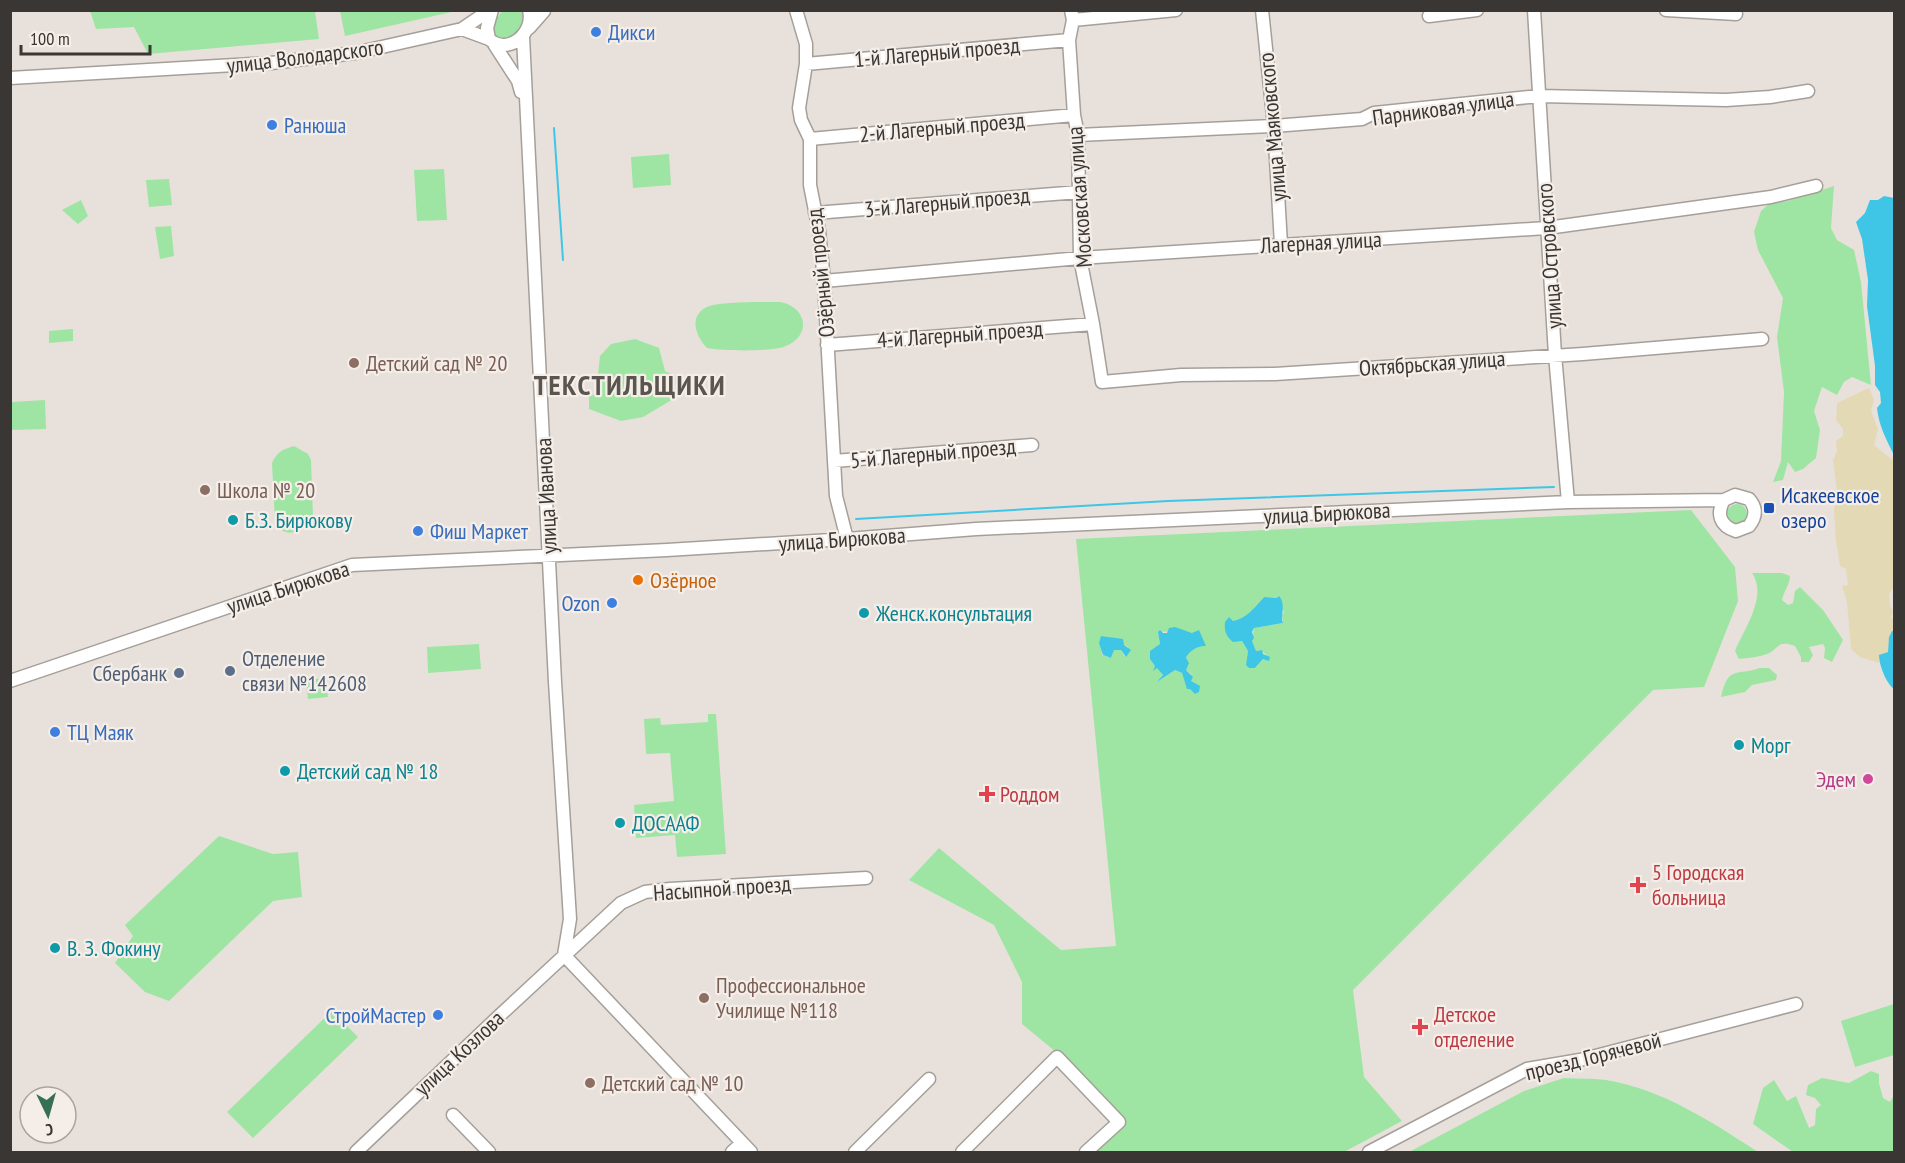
<svg xmlns="http://www.w3.org/2000/svg" width="1905" height="1163" font-family="'PT Sans Narrow',sans-serif">
<rect width="100%" height="100%" fill="#e8e1db"/>
<path fill="#9ee5a3" fill-rule="evenodd" d="M 90,11 L 315,11 L 319,39 L 148,54 L 134,27 L 96,29 Z
M 340,11 L 340,10 L 456,11 L 345,36 Z
M 502,11 L 523,11 C 525,21 517,34 509,40 L 497,38 L 493,31 L 494,22 Z
M 669,154 L 671,185 L 633,188 L 631,157 Z
M 444,169 L 447,220 L 417,221 L 414,170 Z
M 169,179 L 172,205 L 149,207 L 146,180 Z
M 1834,186 L 1831,228 L 1837,240 L 1854,250 L 1861,282 L 1871,385 L 1852,377 L 1844,382 L 1837,395 L 1822,387 L 1814,411 L 1820,430 L 1816,458 L 1803,469 L 1795,472 L 1788,462 L 1783,480 L 1773,482 L 1781,461 L 1784,392 L 1777,337 L 1783,298 L 1758,250 L 1754,232 L 1761,211 L 1769,204 L 1788,201 Z
M 81,200 L 88,216 L 78,224 L 62,210 Z
M 171,226 L 174,256 L 160,259 L 155,227 Z
M 780,302 C 807,307 812,335 786,346 C 773,352 722,351 707,348 C 697,338 688,318 705,308 C 715,301 765,302 780,302 Z
M 73,329 L 73,341 L 49,343 L 49,331 Z
M 635,339 L 659,348 L 665,371 L 676,376 L 675,398 L 643,417 L 621,421 L 589,409 L 589,397 L 596,393 L 600,356 L 611,344 Z
M 45,400 L 46,429 L 11,430 L 11,402 Z
M 294,446 L 308,454 L 311,460 L 313,518 C 305,532 283,541 275,521 L 272,463 C 277,452 283,449 294,446 Z
M1727 514a10 10 0 1 1 20 0a10 10 0 1 1-20 0Z
M 1691,510 L 1735,567 L 1738,601 L 1704,687 L 1653,690 L 1353,990 L 1364,1077 L 1402,1121 L 1344,1152 L 1095,1152 L 1125,1124 L 1073,1066 L 1022,1024 L 1022,982 L 994,925 L 909,880 L 939,848 L 1061,950 L 1116,946 L 1076,539 ZM 1264,597 L 1277,598 L 1284,612 L 1282,616 L 1283,623 L 1254,628 L 1252,641 L 1256,652 L 1259,650 L 1267,655 L 1255,668 L 1247,658 L 1248,651 L 1242,641 L 1237,640 L 1229,618 L 1233,621 C 1248,619 1254,607 1264,597 ZM 1186,631 L 1192,633 L 1186,659 L 1186,670 L 1191,674 L 1191,681 L 1186,683 L 1182,673 L 1175,670 L 1159,681 L 1163,675 L 1150,659 L 1154,650 L 1160,644 L 1158,632 ZM 1101,636 L 1113,638 L 1128,647 L 1125,657 L 1121,650 L 1114,649 L 1111,658 L 1102,655 Z
M 1752,573 L 1782,573 L 1790,576 C 1790,584 1784,591 1782,600 L 1788,605 L 1793,603 L 1795,591 L 1800,587 L 1823,610 L 1843,640 L 1832,662 L 1824,658 L 1825,648 L 1823,644 L 1809,647 L 1813,655 L 1809,662 L 1801,662 L 1801,657 L 1795,646 C 1775,639 1779,651 1764,655 C 1758,657 1747,658 1739,659 L 1735,651 C 1744,629 1768,596 1752,573 Z
M 479,644 L 481,669 L 428,673 L 427,647 Z
M 1760,668 L 1769,668 L 1777,675 L 1776,680 L 1752,685 L 1745,692 L 1721,697 C 1728,665 1737,676 1760,668 Z
M 326,678 L 328,697 L 308,699 L 306,680 Z
M 708,714 L 716,714 L 726,854 L 677,857 L 675,835 L 636,838 L 634,805 L 674,801 L 670,753 L 646,754 L 644,719 L 660,718 L 661,725 L 708,722 Z
M 219,836 L 273,854 L 298,852 L 302,897 L 273,901 L 169,1001 L 145,992 L 115,963 L 133,936 L 125,925 Z
M 1894,1004 L 1894,1055 L 1855,1067 L 1841,1021 Z
M 332,1011 L 358,1037 L 253,1138 L 227,1112 Z
M 1871,1071 L 1879,1074 L 1879,1083 L 1883,1098 L 1890,1102 L 1894,1095 L 1894,1152 L 1793,1152 L 1753,1124 L 1763,1088 L 1774,1080 L 1787,1101 L 1796,1096 L 1809,1128 L 1815,1125 L 1816,1109 L 1821,1105 L 1815,1098 L 1806,1095 L 1808,1085 L 1822,1078 L 1849,1083 Z
M 1564,1078 C 1578,1079 1593,1078 1606,1080 C 1662,1089 1712,1122 1758,1152 L 1409,1152 L 1524,1091 Z"/>
<path fill="#e3d9b4" d="M 1869,388 L 1874,400 L 1871,411 L 1878,429 L 1874,445 L 1894,461 L 1894,586 L 1889,594 L 1890,605 L 1893,612 L 1891,617 L 1894,620 L 1894,631 L 1892,631 L 1889,637 L 1888,652 L 1879,655 L 1879,663 L 1860,657 L 1851,649 L 1847,602 L 1842,586 L 1848,585 L 1846,569 L 1840,566 L 1836,540 L 1834,509 L 1838,498 L 1833,461 L 1837,451 L 1836,441 L 1843,436 L 1843,429 L 1836,420 L 1837,403 Z"/>
<path fill="#3fc6e6" d="M 1884,196 L 1894,198 L 1894,455 C 1886,439 1879,426 1877,408 L 1881,403 L 1880,392 L 1875,385 L 1875,366 L 1867,306 L 1868,280 L 1862,239 L 1856,222 L 1865,213 L 1870,200 L 1878,200 Z
M 1279,596 C 1285,602 1282,613 1282,620 L 1283,623 L 1254,628 L 1252,632 L 1254,638 L 1252,641 L 1256,651 L 1262,650 L 1263,654 L 1270,657 L 1269,661 L 1263,659 L 1255,668 L 1249,668 L 1246,665 L 1248,651 L 1242,641 L 1233,642 C 1226,636 1224,631 1225,622 L 1229,617 L 1233,621 C 1246,619 1256,606 1264,597 L 1277,598 Z
M 1175,627 L 1192,633 L 1199,630 L 1206,646 C 1199,645 1188,651 1186,658 L 1189,663 L 1186,670 L 1193,677 L 1191,681 L 1200,686 L 1199,692 L 1195,694 L 1190,689 L 1187,689 L 1182,673 L 1175,670 L 1157,682 L 1163,675 L 1157,668 L 1153,671 L 1155,666 L 1150,659 L 1150,651 L 1160,644 L 1158,632 L 1160,630 L 1163,633 L 1167,633 L 1169,628 Z
M 1892,631 L 1894,631 L 1894,689 C 1886,683 1879,665 1879,655 L 1888,652 L 1889,637 Z
M 1101,636 L 1123,639 L 1124,645 L 1131,650 L 1126,657 L 1121,650 L 1114,650 L 1111,658 L 1103,655 L 1099,643 Z"/>
<g fill="none" stroke-linecap="round" stroke-linejoin="round">
<path stroke="#3fc6e6" stroke-width="2" d="M 554,128 L 563,260
M 856,519 L 1168,501 L 1554,487"/>
<g stroke="#a59f99" stroke-width="15">
<path id="minor" d="M 492,10 L 487,28 L 489,39 C 508,56 535,33 529,10
M 796,10 L 806,44 L 806,64 L 799,108 L 801,120 L 810,139 L 810,185 L 819,231 L 824,281 L 836,496 L 847,539
M 1071,10 L 1073,20 L 1069,40 L 1074,115 L 1078,135 L 1080,258 L 1093,324 L 1102,382 L 1181,375 L 1275,374 L 1583,354 L 1762,339
M 1262,10 L 1274,126 L 1281,244
M 1534,10 L 1555,355 L 1568,502
M 1666,10 L 1736,14
M 1429,16 L 1477,10
M 1073,20 L 1176,10
M 529,28 L 544,11
M 462,29 L 490,10
M 523,37 L 555,682 L 570,919 L 564,955
M 494,44 L 518,81 L 521,92
M 806,64 L 1069,40
M 10,78 L 271,63 L 355,53 L 462,29 L 489,39
M 1078,135 L 1274,126 L 1362,119 L 1374,113 L 1539,96 L 1726,100 L 1770,97 L 1808,91
M 810,139 L 1074,115
M 815,213 L 1079,192
M 824,281 L 1080,258 L 1547,228 L 1771,197 L 1816,186
M 827,345 L 1093,324
M 834,461 L 1032,445
M 10,681 L 352,565 L 667,550 L 847,539 L 976,529 L 1568,502 L 1724,500 L 1735,495 L 1749,499 C 1757,508 1756,517 1749,526 L 1736,531 C 1720,526 1716,514 1724,500
M 564,955 L 751,1152
M 453,1115 L 489,1152
M 356,1152 L 498,1017 L 621,903 L 645,892 L 670,889 L 866,878
M 732,1152 L 742,1143
M 855,1152 L 929,1079
M 962,1152 L 1057,1057 L 1119,1122 L 1086,1152
M 1369,1152 L 1527,1069 L 1580,1060 L 1796,1004"/>
</g>
<use href="#minor" stroke="#fff" stroke-width="12"/>
</g>
<g fill="#3f7fe0" stroke="#f5eee8" stroke-width="2">
<circle cx="596" cy="32" r="6"/>
<circle cx="272" cy="125" r="6"/>
<circle cx="418" cy="531" r="6"/>
<circle cx="612" cy="603" r="6"/>
<circle cx="55" cy="732" r="6"/>
<circle cx="438" cy="1015" r="6"/>
</g>
<g fill="#8d6e63" stroke="#f5eee8" stroke-width="2">
<circle cx="354" cy="363" r="6"/>
<circle cx="205" cy="490" r="6"/>
<circle cx="704" cy="998" r="6"/>
<circle cx="590" cy="1083" r="6"/>
</g>
<rect fill="#1a4fb4" stroke="#f5eee8" stroke-width="2" x="1763" y="502" width="12" height="12" rx="3"/>
<g fill="#0f9aa8" stroke="#f5eee8" stroke-width="2">
<circle cx="233" cy="520" r="6"/>
<circle cx="864" cy="613" r="6"/>
<circle cx="1739" cy="745" r="6"/>
<circle cx="285" cy="771" r="6"/>
<circle cx="620" cy="823" r="6"/>
<circle cx="55" cy="948" r="6"/>
</g>
<circle fill="#e8710a" stroke="#f5eee8" stroke-width="2" cx="638" cy="580" r="6"/>
<g fill="#5c6f8a" stroke="#f5eee8" stroke-width="2">
<circle cx="230" cy="671" r="6"/>
<circle cx="179" cy="673" r="6"/>
</g>
<circle fill="#d1479c" stroke="#f5eee8" stroke-width="2" cx="1868" cy="779" r="6"/>
<g fill="#e0444e" stroke="#f5eee8" stroke-width="2">
<path d="M984 785h6v6h6v6h-6v6h-6v-6h-6v-6h6z"/>
<path d="M1635 876h6v6h6v6h-6v6h-6v-6h-6v-6h6z"/>
<path d="M1417 1018h6v6h6v6h-6v6h-6v-6h-6v-6h6z"/>
</g>
<g text-anchor="middle" dominant-baseline="central" stroke-width="4.5" stroke-linejoin="round" paint-order="stroke">
<g font-size="22" fill="#366cbe" stroke="#f5eee8" text-anchor="start">
<text x="608" y="32">Дикси</text>
<text x="284" y="125">Ранюша</text>
<text x="430" y="531">Фиш Маркет</text>
<text x="600" y="603" text-anchor="end">Ozon</text>
<text x="67" y="732">ТЦ Маяк</text>
<text x="426" y="1015" text-anchor="end">СтройМастер</text>
</g>
<g font-size="22" fill="#393634" stroke="#f5eee8">
<text transform="translate(937 52) rotate(-5)">1-й Лагерный проезд</text>
<text transform="translate(305 56) rotate(-7)">улица Володарского</text>
<text transform="translate(1443 108) rotate(-8)">Парниковая улица</text>
<text transform="translate(942 127) rotate(-5)">2-й Лагерный проезд</text>
<text transform="translate(1272 127) rotate(-95)">улица Маяковского</text>
<text transform="translate(1079 197) rotate(-94)">Московская улица</text>
<text transform="translate(947 202) rotate(-5)">3-й Лагерный проезд</text>
<text transform="translate(1321 242) rotate(-3)">Лагерная улица</text>
<text transform="translate(1549 256) rotate(-94)">улица Островского</text>
<text transform="translate(820 273) rotate(-96)">Озёрный проезд</text>
<text transform="translate(960 334) rotate(-4)">4-й Лагерный проезд</text>
<text transform="translate(1432 363) rotate(-4)">Октябрьская улица</text>
<text transform="translate(933 453) rotate(-5)">5-й Лагерный проезд</text>
<text transform="translate(546 496) rotate(-93)">улица Иванова</text>
<text transform="translate(1327 513) rotate(-3)">улица Бирюкова</text>
<text transform="translate(842 539) rotate(-4)">улица Бирюкова</text>
<text transform="translate(288 587) rotate(-18)">улица Бирюкова</text>
<text transform="translate(722 888) rotate(-4)">Насыпной проезд</text>
<text transform="translate(459 1053) rotate(-43)">улица Козлова</text>
<text transform="translate(1593 1056) rotate(-14)">проезд Горячевой</text>
</g>
<g font-size="22" fill="#785e54" stroke="#f5eee8" text-anchor="start">
<text x="366" y="363">Детский сад № 20</text>
<text x="217" y="490">Школа № 20</text>
<text x="716" y="985">Профессиональное<tspan x="716" dy="25">Училище №118</tspan></text>
<text x="602" y="1083">Детский сад № 10</text>
</g>
<g font-size="22" fill="#164399" stroke="#f5eee8" text-anchor="start">
<text x="1781" y="495">Исакеевское<tspan x="1781" dy="25">озеро</tspan></text>
</g>
<g font-size="22" fill="#0d838f" stroke="#f5eee8" text-anchor="start">
<text x="245" y="520">Б.З. Бирюкову</text>
<text x="876" y="613">Женск.консультация</text>
<text x="1751" y="745">Морг</text>
<text x="297" y="771">Детский сад № 18</text>
<text x="632" y="823">ДОСААФ</text>
<text x="67" y="948">В. З. Фокину</text>
</g>
<g font-size="22" fill="#c56008" stroke="#f5eee8" text-anchor="start">
<text x="650" y="580">Озёрное</text>
</g>
<g font-size="22" fill="#4e5e75" stroke="#f5eee8" text-anchor="start">
<text x="242" y="658">Отделение<tspan x="242" dy="25">связи №142608</tspan></text>
<text x="167" y="673" text-anchor="end">Сбербанк</text>
</g>
<g font-size="22" fill="#b23c85" stroke="#f5eee8" text-anchor="end">
<text x="1856" y="779">Эдем</text>
</g>
<g font-size="22" fill="#be3a42" stroke="#f5eee8" text-anchor="start">
<text x="1000" y="794">Роддом</text>
<text x="1652" y="872">5 Городская<tspan x="1652" dy="25">больница</tspan></text>
<text x="1434" y="1014">Детское<tspan x="1434" dy="25">отделение</tspan></text>
</g>
<g font-size="28" font-weight="bold" letter-spacing="1.5" fill="#5a554f" stroke="#f5eee8">
<text x="630" y="384">ТЕКСТИЛЬЩИКИ</text>
</g>
</g>
<rect width="1905" height="1163" fill="none" stroke="#393634" stroke-width="24"/>
<g transform="translate(48 1115) rotate(175)"><circle r="28" fill="#f5eee8" stroke="#aaa4a0" stroke-width="1.5"/>
<path d="M0-4.5L10 22L0 15L-10 22Z" fill="#376f56"/>
<text y="-9" font-size="16" font-weight="bold" text-anchor="middle" fill="#393634">С</text>
</g>
<path d="M21 45v9h129v-9" fill="none" stroke="#393634" stroke-width="3"/>
<text x="30" y="45" font-size="18" fill="#393634" stroke="#f5eee8" stroke-width="4.5" paint-order="stroke">100 m</text>
</svg>
